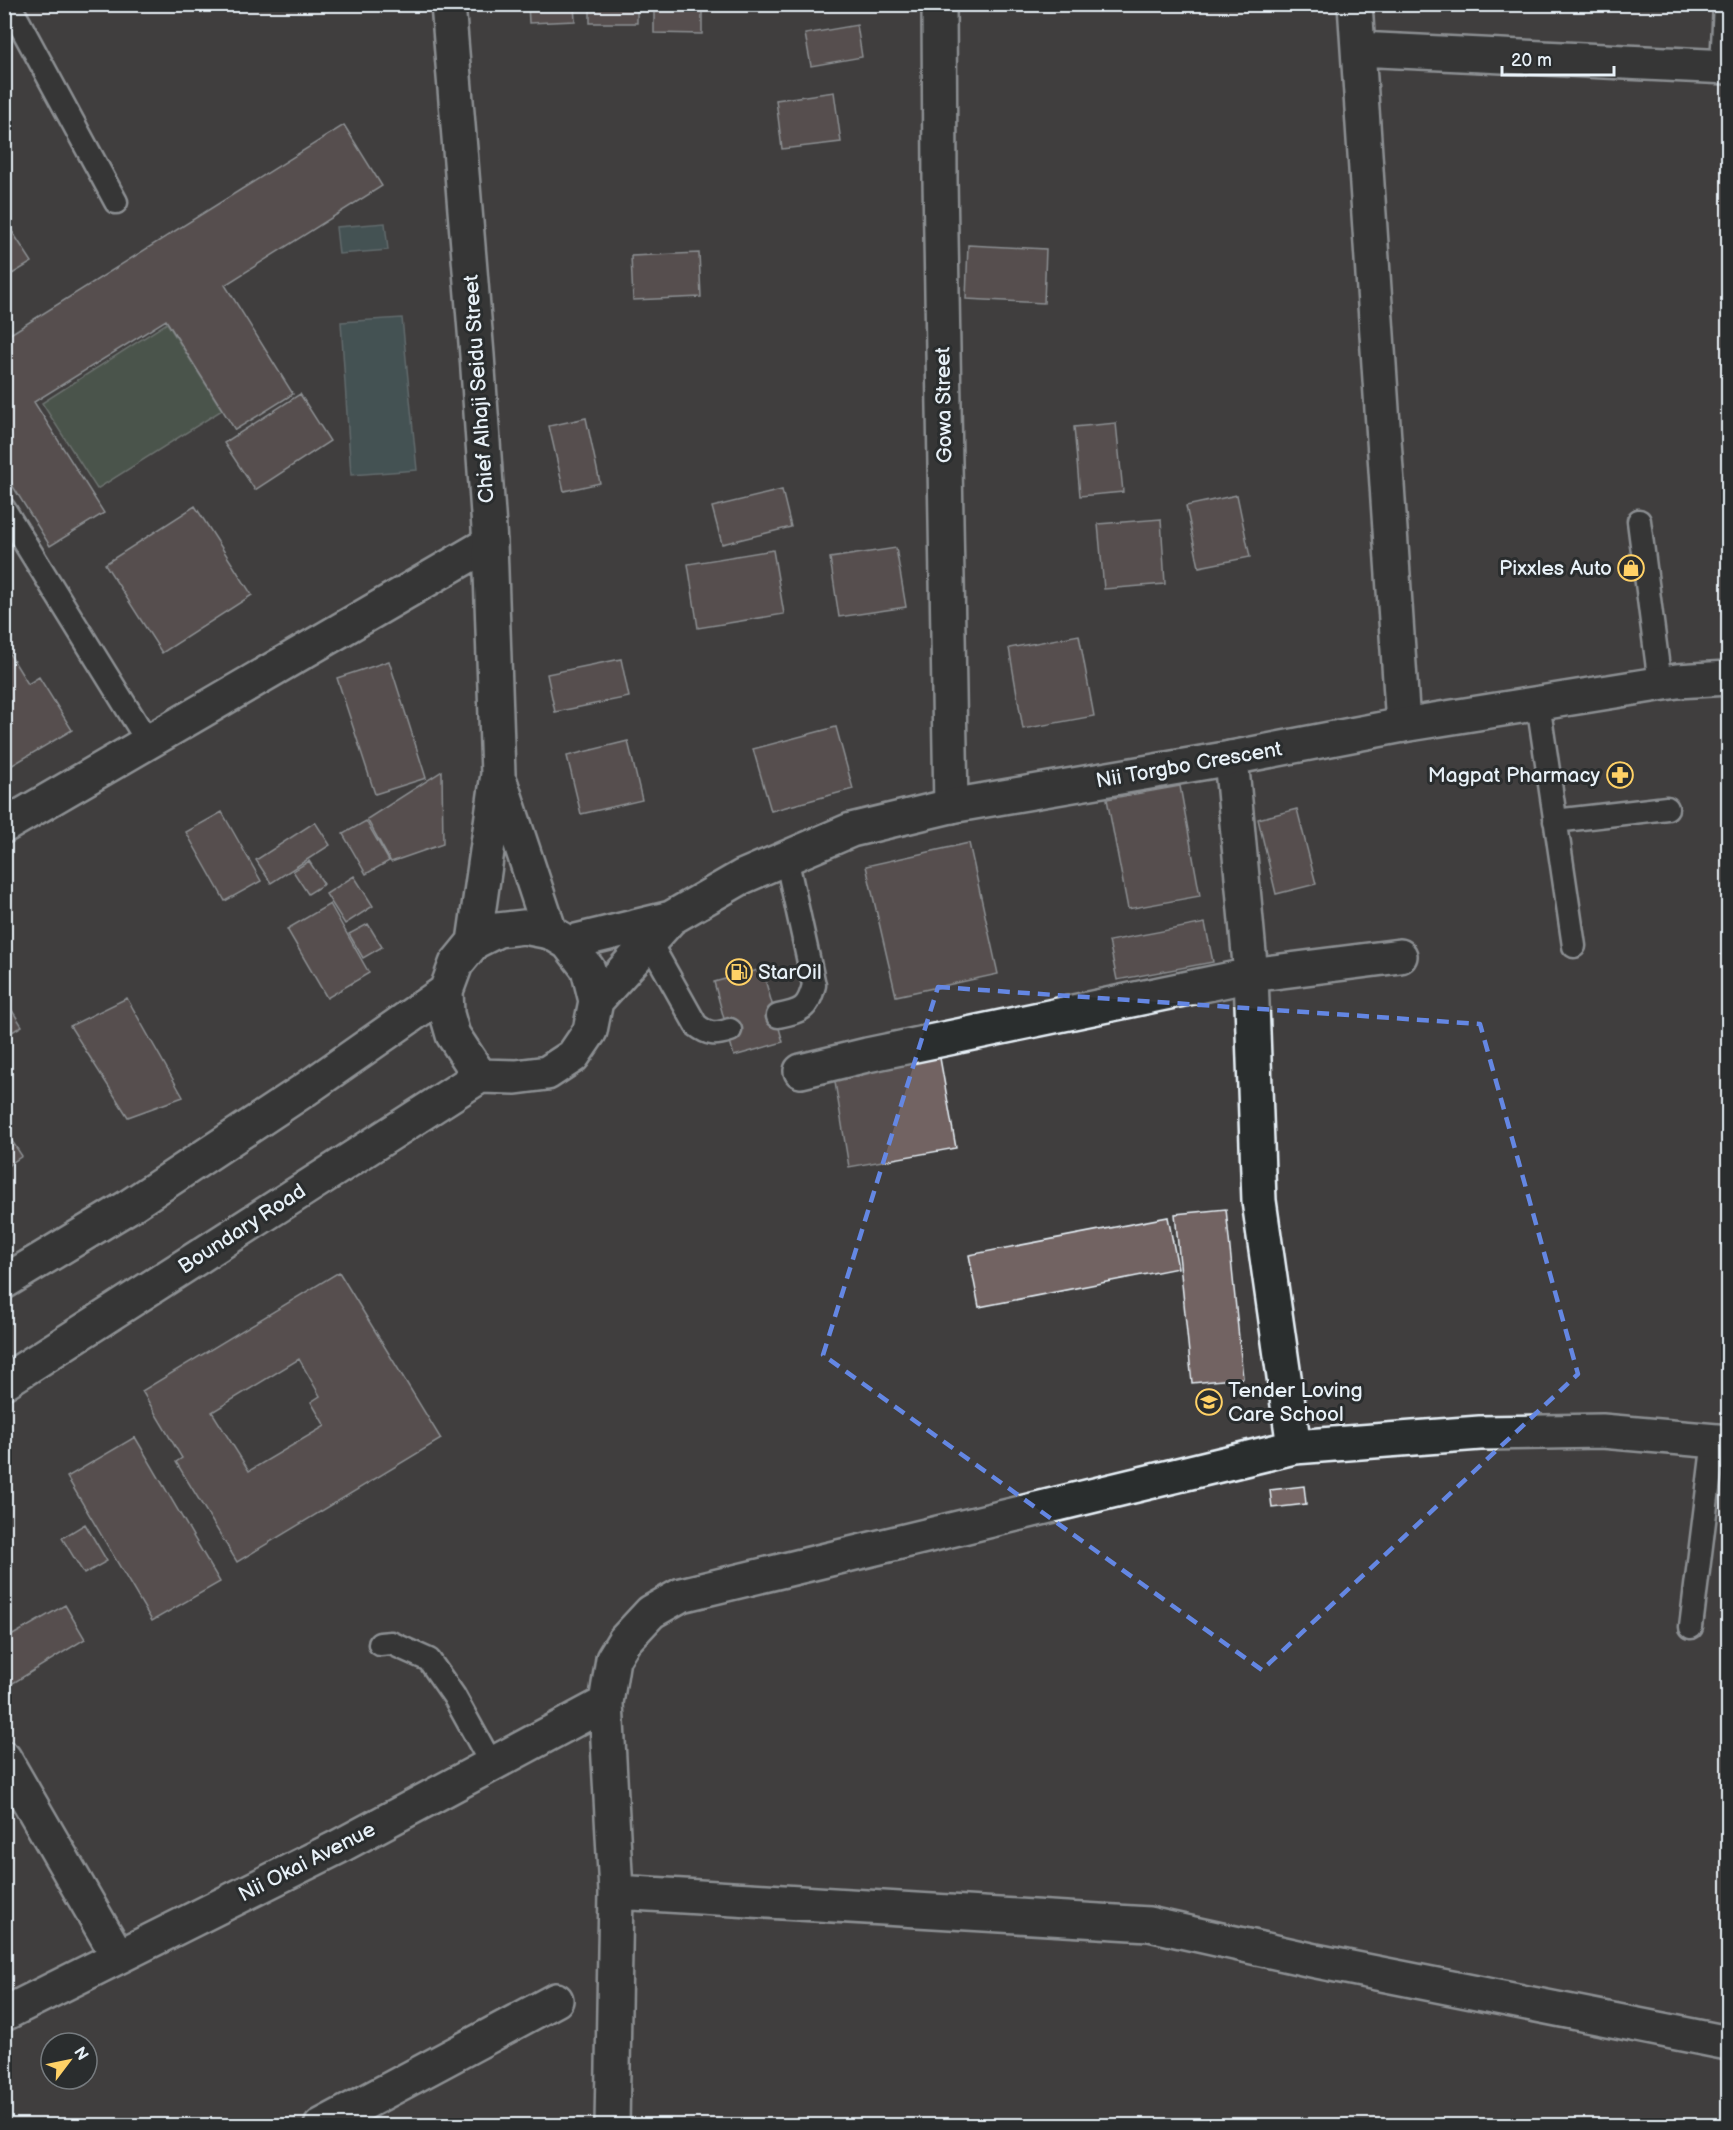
<svg xmlns="http://www.w3.org/2000/svg" width="1733" height="2130" font-family="'Balsamiq Sans',sans-serif">
<rect width="100%" height="100%" fill="#403e3e"/>
<filter id="ink" filterUnits="userSpaceOnUse"><feTurbulence type="fractalNoise" baseFrequency=".0167" numOctaves="2"/><feDisplacementMap in="SourceGraphic" scale="12" xChannelSelector="R" yChannelSelector="G"/><feConvolveMatrix kernelMatrix="1 2 1 2 8 2 1 2 1" color-interpolation-filters="sRGB"/></filter>
<g filter="url(#ink)">
<path fill="#596f5b" stroke="#a0b0aa" stroke-width="1.5" d="M 167,323 L 222,410 L 97,489 L 42,403 Z"/>
<path fill="#4c6b6e" stroke="#8aa1a5" stroke-width="1.5" d="M 385,223 L 388,250 L 339,254 L 336,227 Z
M 402,318 L 417,470 L 351,475 L 341,322 Z"/>
<path fill="#726462" stroke="#e8f1f8" stroke-width="1.5" fill-rule="evenodd" d="M 528,4 L 574,4 L 575,21 L 529,23 Z
M 590,4 L 637,4 L 637,23 L 590,23 Z
M 654,4 L 702,4 L 702,34 L 654,33 Z
M 857,25 L 862,57 L 811,66 L 805,34 Z
M 834,92 L 841,142 L 782,149 L 776,100 Z
M 344,125 L 382,186 L 225,285 L 293,394 L 235,430 L 166,320 L 34,402 L 104,513 L 50,546 L 4,472 L 4,338 Z
M 4,219 L 32,262 L 4,279 Z
M 968,245 L 1046,249 L 1044,303 L 966,299 Z
M 699,253 L 701,297 L 633,300 L 631,256 Z
M 300,394 L 330,441 L 255,490 L 224,443 Z
M 586,418 L 600,483 L 564,491 L 549,426 Z
M 1116,423 L 1123,492 L 1080,496 L 1074,427 Z
M 782,490 L 791,527 L 722,544 L 712,507 Z
M 1237,495 L 1250,557 L 1199,567 L 1186,506 Z
M 195,506 L 252,595 L 162,653 L 105,564 Z
M 1161,519 L 1165,584 L 1104,589 L 1098,524 Z
M 896,548 L 906,607 L 839,617 L 830,558 Z
M 773,550 L 784,614 L 698,628 L 688,564 Z
M 1079,635 L 1094,716 L 1023,729 L 1009,648 Z
M 4,645 L 28,684 L 39,677 L 72,730 L 4,770 Z
M 621,659 L 629,697 L 555,712 L 547,674 Z
M 389,661 L 426,778 L 375,794 L 337,678 Z
M 836,727 L 853,789 L 771,811 L 753,749 Z
M 628,741 L 642,800 L 581,814 L 567,756 Z
M 442,771 L 443,844 L 391,862 L 367,819 Z
M 1180,786 L 1200,896 L 1128,909 L 1107,799 Z
M 1297,809 L 1316,884 L 1276,894 L 1258,819 Z
M 222,812 L 261,881 L 225,901 L 186,832 Z
M 366,821 L 389,861 L 366,874 L 343,834 Z
M 315,822 L 330,845 L 271,883 L 256,860 Z
M 969,843 L 998,974 L 896,996 L 866,866 Z
M 309,861 L 324,884 L 308,894 L 293,871 Z
M 354,876 L 373,906 L 345,924 L 326,894 Z
M 330,904 L 369,973 L 327,998 L 287,929 Z
M 1205,923 L 1213,962 L 1117,980 L 1109,941 Z
M 368,924 L 382,947 L 363,958 L 349,934 Z
M 762,969 L 783,1042 L 734,1056 L 714,982 Z
M 4,998 L 22,1026 L 4,1037 Z
M 127,998 L 183,1097 L 128,1117 L 70,1026 Z
M 940,1058 L 956,1148 L 849,1167 L 834,1076 Z
M 4,1129 L 22,1156 L 4,1168 Z
M 1226,1209 L 1243,1378 L 1192,1383 L 1175,1214 Z
M 1168,1217 L 1178,1268 L 979,1307 L 969,1255 Z
M 339,1272 L 441,1439 L 237,1562 L 176,1462 L 182,1458 L 142,1391 ZM 299,1359 L 320,1396 L 311,1402 L 325,1426 L 249,1471 L 212,1412 Z
M 135,1437 L 220,1582 L 152,1621 L 67,1477 Z
M 1304,1486 L 1306,1504 L 1272,1508 L 1270,1490 Z
M 85,1524 L 107,1561 L 84,1574 L 62,1538 Z
M 65,1605 L 85,1639 L 5,1688 L 4,1640 Z"/>
<g fill="none" stroke-linecap="round" stroke-linejoin="round">
<g stroke="#e8f1f8" stroke-width="27">
<path id="lane" d="M 9,4 L 116,202
M 1722,66 L 1725,4
M 4,509 L 148,742
M 1639,521 L 1660,684
M 1538,703 L 1574,946
M 1555,821 L 1667,808
M 649,941 L 696,1025 C 709,1035 715,1035 730,1030
M 778,1016 C 802,1011 808,1009 814,985 L 786,857
M 1691,1627 L 1714,1440
M 380,1644 L 391,1643 L 429,1660 L 454,1696 L 492,1765"/>
</g>
<g stroke="#e8f1f8" stroke-width="38">
<path id="street" d="M 939,4 L 940,179 L 951,806
M 1355,4 L 1403,725
M 1358,49 L 1728,67
M 1231,758 L 1251,975 L 1259,1201 L 1294,1447
M 4,826 L 490,543
M 801,1071 L 867,1055 L 1251,975 L 1400,956
M 4,1758 L 118,1956
M 616,1892 L 1149,1924 L 1316,1961 L 1728,2043
M 4,2014 L 338,1847 L 606,1703
M 321,2126 L 556,2000
M 612,2126 L 616,1892 L 606,1703 L 613,1659 L 624,1641 L 651,1612 L 681,1595 L 1294,1447 L 1480,1433 L 1602,1431 L 1728,1442"/>
</g>
<g stroke="#e8f1f8" stroke-width="38">
<path id="secondary" d="M 448,4 L 477,355 L 490,543 L 498,774 L 474,942
M 501,784 L 550,932
M 568,943 L 671,918
M 596,1001 L 588,969 L 568,943 L 550,932 L 524,927 L 498,930 L 474,942 L 456,964 L 446,991 L 447,1014 L 453,1035 L 480,1076 L 516,1077 L 547,1073 L 573,1056 L 590,1031 L 596,1001 L 671,918 L 742,877 L 851,830 L 951,806 L 1231,758 L 1403,725 L 1677,681 L 1728,678
M 4,1282 L 128,1207 L 306,1089 L 446,991
M 4,1382 L 480,1076"/>
</g>
<use href="#lane" stroke="#2a2d2e" stroke-width="22"/>
<use href="#street" stroke="#2a2d2e" stroke-width="33"/>
<use href="#secondary" stroke="#2a2d2e" stroke-width="33"/>
</g>
</g>
<path d="M0 0H1733V2130H0ZM 938,987 L 1480,1024 L 1578,1374 L 1262,1670 L 823,1355 Z" fill="#403e3e" fill-opacity=".55" fill-rule="evenodd"/>
<path fill="none" stroke="#6487e3" stroke-width="4.5" stroke-dasharray="12 8" stroke-linejoin="round" d="M 938,987 L 1480,1024 L 1578,1374 L 1262,1670 L 823,1355 Z"/>
<defs>
<g id="shop-ring" transform="scale(1.35)"><circle r="9.5" fill="#2a2d2e" stroke="#ffd166" stroke-width="1.5"/><path d="M-5-2.5h2.3a2.7 3.5 0 0 1 5.4 0H5L5.5 6h-11ZM-1.5-2.5h3a1.5 2.3 0 0 0-3 0Z" fill="#ffd166"/></g>
<g id="pharmacy-ring" transform="scale(1.35)"><circle r="9.5" fill="#2a2d2e" stroke="#ffd166" stroke-width="1.5"/><path d="M-2-6h4v4h4v4h-4v4h-4v-4h-4v-4h4Z" fill="#ffd166"/></g>
<g id="fuel-ring" transform="scale(1.35)"><circle r="9.5" fill="#2a2d2e" stroke="#ffd166" stroke-width="1.5"/><path d="M-5.5-6h7V0h2V4h1.3V-2.5L3-4.5l.8-.8L6-3V5H2.5V1h-1V6h-7ZM-4.2-4.7v3.2H.2V-4.7Z" fill="#ffd166"/></g>
<g id="school-ring" transform="scale(1.35)"><circle r="9.5" fill="#2a2d2e" stroke="#ffd166" stroke-width="1.5"/><path d="M0-5L7-2L0 1L-7-2ZM-4 1L0 2.5L4 1V4Q0 6-4 4Z" fill="#ffd166"/></g>
</defs>
<g fill-rule="evenodd">
<use href="#shop-ring" x="1631" y="568"/>
<use href="#pharmacy-ring" x="1620" y="775"/>
<use href="#fuel-ring" x="739" y="972"/>
<use href="#school-ring" x="1209" y="1402"/>
</g>
<g text-anchor="middle" dominant-baseline="central" stroke-width="6" stroke-linejoin="round" paint-order="stroke">
<g font-size="21" fill="#e8f1f8" stroke="#2a2d2e">
<text transform="translate(479 389) rotate(-94)">Chief Alhaji Seidu Street</text>
<text transform="translate(944 405) rotate(-91)">Gowa Street</text>
<text transform="translate(1189 765) rotate(-10)">Nii Torgbo Crescent</text>
<text transform="translate(242 1229) rotate(-33)">Boundary Road</text>
<text transform="translate(307 1862) rotate(-27)">Nii Okai Avenue</text>
</g>
<g font-size="21" fill="#e8f1f8" stroke="#2a2d2e" text-anchor="end">
<text x="1612" y="568">Pixxles Auto</text>
<text x="1600" y="775">Magpat Pharmacy</text>
<text x="758" y="972" text-anchor="start">StarOil</text>
<text x="1228" y="1390" text-anchor="start">Tender Loving<tspan x="1228" dy="24">Care School</tspan></text>
</g>
</g>
<rect width="1733" height="2130" fill="none" stroke="#2a2d2e" stroke-width="24"/>
<rect x="12" y="12" width="1709" height="2106" fill="none" stroke="#e8f1f8" stroke-width="2" filter="url(#ink)"/>
<g transform="translate(69 2061) rotate(58)"><circle r="28" fill="#2a2d2e" stroke="#767b7f" stroke-width="1.5"/>
<path d="M0-4.5L10 22L0 15L-10 22Z" fill="#ffd166"/>
<text y="-9" font-size="16" font-weight="bold" text-anchor="middle" fill="#e8f1f8">N</text>
</g>
<path d="M1502 66v9h112v-9" fill="none" stroke="#e8f1f8" stroke-width="3"/>
<text x="1511" y="66" font-size="18" fill="#e8f1f8" stroke="#2a2d2e" stroke-width="4.5" paint-order="stroke">20 m</text>
</svg>
